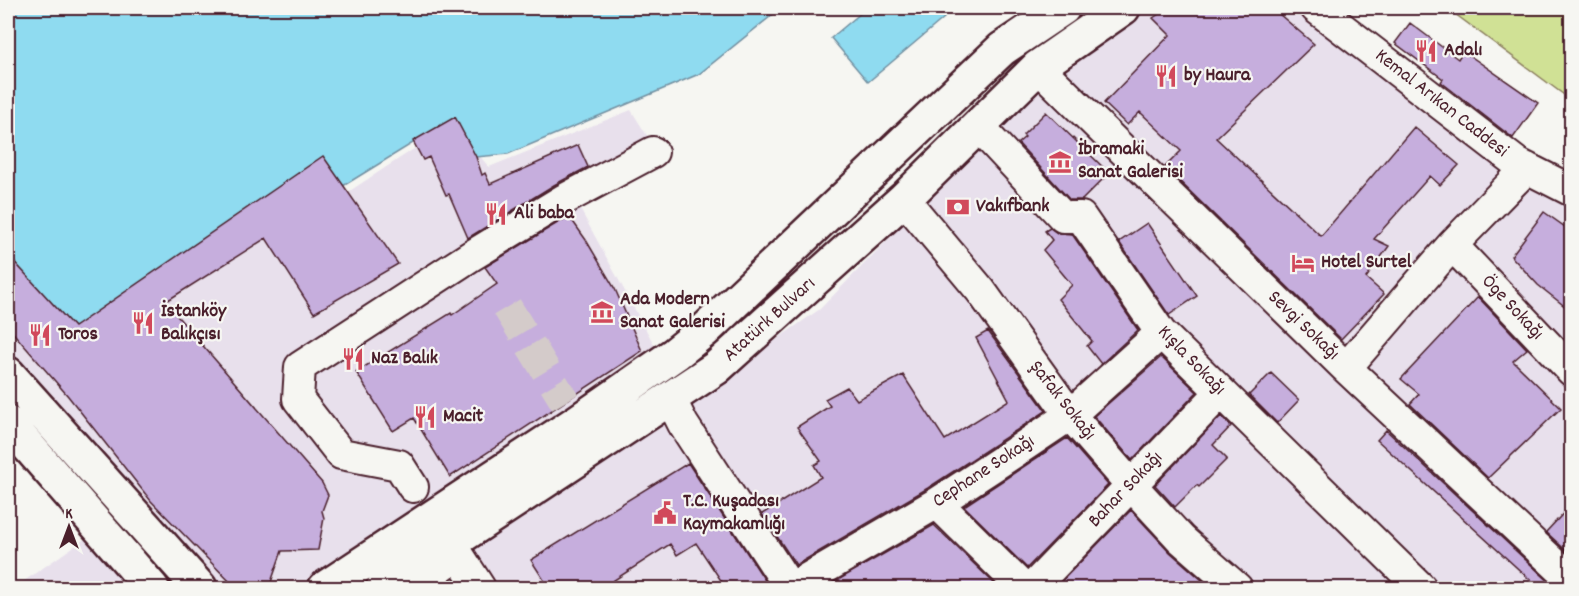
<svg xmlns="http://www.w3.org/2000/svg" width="1579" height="596" font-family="Dekko,sans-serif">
<rect width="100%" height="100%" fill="#f6f6f2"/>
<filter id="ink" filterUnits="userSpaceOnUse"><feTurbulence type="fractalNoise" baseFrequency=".0167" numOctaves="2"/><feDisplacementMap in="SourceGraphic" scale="12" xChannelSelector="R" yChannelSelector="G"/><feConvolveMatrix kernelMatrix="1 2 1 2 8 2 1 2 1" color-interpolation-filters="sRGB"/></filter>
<g filter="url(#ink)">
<path fill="#e8e0ec" d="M 1146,8 L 1318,8 L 1542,191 L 1571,210 L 1571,588 L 381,588 L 359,554 L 305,588 L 211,588 L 8,350 L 8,267 L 71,333 L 342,196 L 452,124 L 489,167 L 631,110 L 661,158 L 580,209 L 686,403 L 820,309 L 1034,90 Z
M 99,529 L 146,588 L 14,588 Z"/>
<path fill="#d0e195" stroke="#8d8060" stroke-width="1.5" d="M 1447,8 L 1571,8 L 1571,100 Z"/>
<path fill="#8fdbf0" stroke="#7390a1" stroke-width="1.5" d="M 8,8 L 781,8 L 699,74 L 508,154 L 476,157 L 455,117 L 343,186 L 74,327 L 8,255 Z
M 867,8 L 935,8 L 944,18 L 868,82 L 831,38 Z"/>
<path fill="#c6aedd" stroke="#4a1f2b" stroke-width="1.5" d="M 1168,8 L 1272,8 L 1314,44 L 1216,138 L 1321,236 L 1414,127 L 1459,165 L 1440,185 L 1430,176 L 1374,239 L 1389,246 L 1366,278 L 1384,294 L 1341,339 L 1165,167 L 1181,151 L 1140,112 L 1127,125 L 1104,103 L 1170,35 L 1153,18 Z
M 1410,23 L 1458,59 L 1463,51 L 1538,103 L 1513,138 L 1441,82 L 1443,79 L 1395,43 Z
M 1046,112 L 1109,173 L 1082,200 L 1070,200 L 1018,143 L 1025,137 L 1023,135 Z
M 455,117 L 476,157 L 482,175 L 485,173 L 490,184 L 578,145 L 588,167 L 554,185 L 468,238 L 449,194 L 446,195 L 429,157 L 423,160 L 413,141 Z
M 323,156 L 398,264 L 314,313 L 266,238 L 165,302 L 322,483 L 328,495 L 322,511 L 324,518 L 318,550 L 282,551 L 270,585 L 256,588 L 236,588 L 151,501 L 68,396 L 8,327 L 8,255 L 74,327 Z
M 1544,212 L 1572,232 L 1572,312 L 1538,285 L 1511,256 Z
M 569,216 L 586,240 L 615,289 L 642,351 L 450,477 L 414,418 L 393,431 L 356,372 L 451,313 L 452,315 L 497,284 L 485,267 Z
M 1147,223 L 1197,296 L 1169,315 L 1119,242 Z
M 1050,228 L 1057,233 L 1072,234 L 1138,330 L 1101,364 L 1087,346 L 1092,341 L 1058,299 L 1072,285 L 1043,250 L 1052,240 L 1045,231 Z
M 1478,297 L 1527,349 L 1513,361 L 1561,408 L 1488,478 L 1410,404 L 1419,394 L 1401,379 Z
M 988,331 L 1046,411 L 928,488 L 796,565 L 762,514 L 821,477 L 814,465 L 821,461 L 797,427 L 830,406 L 825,399 L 847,387 L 857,400 L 903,375 L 945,440 L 1009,400 L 976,338 Z
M 1161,357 L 1197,392 L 1132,460 L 1094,416 Z
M 1271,373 L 1299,400 L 1277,423 L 1249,395 Z
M 1221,416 L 1231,426 L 1213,445 L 1227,459 L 1199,487 L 1197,485 L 1175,507 L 1155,485 Z
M 1386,430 L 1556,588 L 1539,588 L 1377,440 Z
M 1067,438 L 1108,485 L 1027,568 L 964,506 Z
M 688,463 L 770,588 L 726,588 L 696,543 L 677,555 L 670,544 L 602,588 L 549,588 L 531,560 Z
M 1572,504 L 1572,556 L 1546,532 Z
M 1131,510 L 1170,552 L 1211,588 L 1055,588 Z
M 934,525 L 999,588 L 824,588 Z"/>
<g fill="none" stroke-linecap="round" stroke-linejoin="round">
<path stroke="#d4cbca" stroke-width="30" stroke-dasharray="30 15" stroke-linecap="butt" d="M 507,307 L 565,402"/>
<g stroke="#4a1f2b" stroke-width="34">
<path id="street" d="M 1316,8 L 1517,163 L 1572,191
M 1038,67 L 1346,368 L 1572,580
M 979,127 L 1063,217 L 1081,217 L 1161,333 L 1421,588
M 904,199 L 981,291 L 1070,415 L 1131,485 L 1181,539 L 1237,588
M 1452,245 L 1572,371
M 1346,368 L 1452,245 L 1527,168
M 670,398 L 683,424 L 790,588
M 413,487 L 399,465 L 341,454 L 298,399 L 300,367 L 471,256 L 563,200 L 653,152
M 937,503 L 1023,588
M 415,588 L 414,586 L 458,554 L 480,588
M 791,588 L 937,503 L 1015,452 L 1070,415 L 1161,333
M 1032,588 L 1221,392"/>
</g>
<g stroke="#4a1f2b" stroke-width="38">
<path id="secondary" d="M 8,374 L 200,588
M 8,423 L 152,588
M 325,588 L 577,422 L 675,354 L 705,330 L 1002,49 L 1063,8
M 383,588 L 716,368 L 904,199 L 1038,67 L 1123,8"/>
</g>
<use href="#street" stroke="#f6f6f2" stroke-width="30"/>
<use href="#secondary" stroke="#f6f6f2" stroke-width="33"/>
</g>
</g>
<defs>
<g id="restaurant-bare" transform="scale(1.8)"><path d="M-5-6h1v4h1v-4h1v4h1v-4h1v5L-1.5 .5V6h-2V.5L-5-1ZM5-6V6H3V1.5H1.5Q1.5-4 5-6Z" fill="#d1495b" stroke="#f6f6f2" stroke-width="2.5" paint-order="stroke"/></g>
<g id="museum-bare" transform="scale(1.8)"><path d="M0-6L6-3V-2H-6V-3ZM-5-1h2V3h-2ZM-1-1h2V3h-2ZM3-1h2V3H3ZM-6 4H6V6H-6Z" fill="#d1495b" stroke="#f6f6f2" stroke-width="2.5" paint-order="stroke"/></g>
<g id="bank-bare" transform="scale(1.8)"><path d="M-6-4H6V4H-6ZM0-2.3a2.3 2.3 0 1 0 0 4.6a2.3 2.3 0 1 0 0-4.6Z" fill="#d1495b" stroke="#f6f6f2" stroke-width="2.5" paint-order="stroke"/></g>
<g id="hotel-bare" transform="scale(1.8)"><path d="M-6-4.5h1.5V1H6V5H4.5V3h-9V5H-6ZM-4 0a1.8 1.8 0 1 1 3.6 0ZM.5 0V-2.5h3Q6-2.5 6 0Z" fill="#d1495b" stroke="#f6f6f2" stroke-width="2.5" paint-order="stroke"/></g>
<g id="civic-bare" transform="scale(1.8)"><path d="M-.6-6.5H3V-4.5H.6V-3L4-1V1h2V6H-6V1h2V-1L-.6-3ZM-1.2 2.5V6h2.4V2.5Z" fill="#d1495b" stroke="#f6f6f2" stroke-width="2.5" paint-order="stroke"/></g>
</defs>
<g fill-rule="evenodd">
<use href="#restaurant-bare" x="1426" y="51"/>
<use href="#restaurant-bare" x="1166" y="76"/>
<use href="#museum-bare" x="1060" y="162"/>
<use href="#bank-bare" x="958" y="207"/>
<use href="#restaurant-bare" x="496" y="214"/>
<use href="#hotel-bare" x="1303" y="263"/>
<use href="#museum-bare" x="602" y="312"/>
<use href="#restaurant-bare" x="143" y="323"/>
<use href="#restaurant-bare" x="40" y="335"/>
<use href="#restaurant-bare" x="353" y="359"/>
<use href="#restaurant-bare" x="425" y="417"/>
<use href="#civic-bare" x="665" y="513"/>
</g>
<g text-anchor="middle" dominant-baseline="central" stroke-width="4.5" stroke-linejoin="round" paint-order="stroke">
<g font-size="20" font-weight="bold" fill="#4a1f2b" stroke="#f6f6f2" text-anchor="start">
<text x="1444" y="51">Adalı</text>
<text x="1184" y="76">by Haura</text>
<text x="1078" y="150">İbramaki<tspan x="1078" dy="23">Sanat Galerisi</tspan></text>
<text x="976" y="207">Vakıfbank</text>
<text x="514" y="214">Ali baba</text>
<text x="1321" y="263">Hotel Surtel</text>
<text x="620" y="300">Ada Modern<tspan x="620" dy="23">Sanat Galerisi</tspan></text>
<text x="161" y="312">İstanköy<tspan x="161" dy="23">Balıkçısı</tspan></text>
<text x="58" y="335">Toros</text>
<text x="371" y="359">Naz Balık</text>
<text x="443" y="417">Macit</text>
<text x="683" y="502">T.C. Kuşadası<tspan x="683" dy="23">Kaymakamlığı</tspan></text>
</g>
<g font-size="20" fill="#4a1f2b" stroke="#f6f6f2">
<text transform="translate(1441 104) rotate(38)">Kemal Arıkan Caddesi</text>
<text transform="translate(1512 308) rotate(47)">Öge Sokağı</text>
<text transform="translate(770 320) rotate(-42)">Atatürk Bulvarı</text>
<text transform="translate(1303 326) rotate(44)">Sevgi Sokağı</text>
<text transform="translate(1191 361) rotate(46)">Kışla Sokağı</text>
<text transform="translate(1062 401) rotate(52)">Şafak Sokağı</text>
<text transform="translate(984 472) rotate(-33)">Cephane Sokağı</text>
<text transform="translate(1126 490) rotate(-46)">Bahar Sokağı</text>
</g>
</g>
<rect width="1579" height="596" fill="none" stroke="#f6f6f2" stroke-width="30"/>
<rect x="15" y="15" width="1549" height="566" fill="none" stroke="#4a1f2b" stroke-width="2" filter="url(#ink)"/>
<g transform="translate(69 527)" stroke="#f6f6f2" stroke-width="4.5" paint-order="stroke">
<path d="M0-4.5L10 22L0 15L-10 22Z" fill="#4a1f2b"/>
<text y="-9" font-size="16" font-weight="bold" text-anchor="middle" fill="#4a1f2b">K</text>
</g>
</svg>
